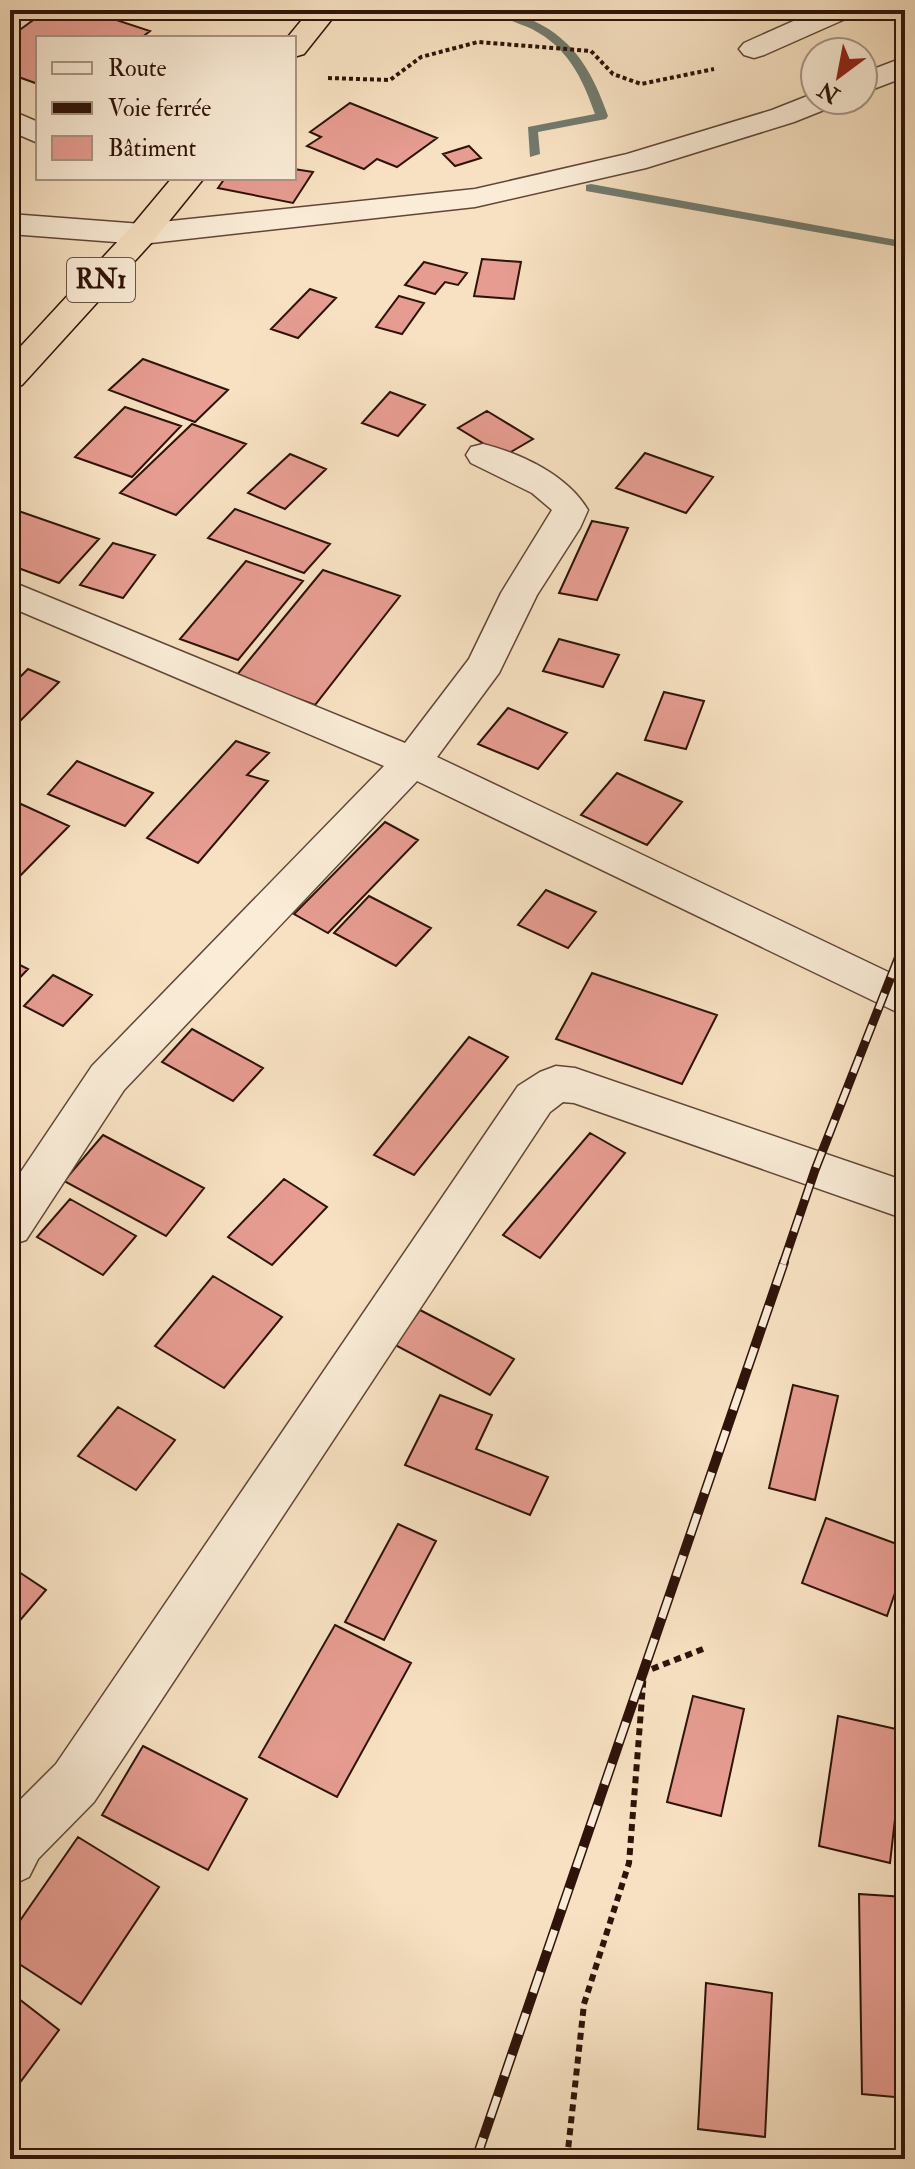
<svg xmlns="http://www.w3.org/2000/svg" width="915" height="2169" font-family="'IM FELL Double Pica',serif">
<rect width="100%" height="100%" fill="#f7e1c2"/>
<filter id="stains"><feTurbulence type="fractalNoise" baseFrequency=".0025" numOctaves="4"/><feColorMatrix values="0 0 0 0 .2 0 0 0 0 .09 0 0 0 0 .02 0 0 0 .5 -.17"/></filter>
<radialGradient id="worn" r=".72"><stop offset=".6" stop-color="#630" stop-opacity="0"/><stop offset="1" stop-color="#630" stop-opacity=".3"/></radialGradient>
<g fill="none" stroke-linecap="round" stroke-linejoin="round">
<path fill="#727a6d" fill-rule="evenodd" d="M 492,10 C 508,10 519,14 534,21 C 576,41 593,74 608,116 L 606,119 L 538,132 L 540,154 L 530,157 L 528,127 L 595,114 C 582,77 568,48 532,29 C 519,23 503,19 492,10 Z
M 591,184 L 902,241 L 905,242 L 905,248 L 586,191 L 586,185 Z"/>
</g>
<path fill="#e69c91" stroke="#2f1309" stroke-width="2" d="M 47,10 L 86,10 L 150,31 L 141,38 L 38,38 L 38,84 L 10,74 L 10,37 Z
M 350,103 L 437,138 L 397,167 L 377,159 L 364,169 L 307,146 L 321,137 L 310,132 Z
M 469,146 L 481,158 L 455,166 L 443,154 Z
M 294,169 L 313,172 L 293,203 L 218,188 L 225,178 L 294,178 Z
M 482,259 L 521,262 L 514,299 L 474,296 Z
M 424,262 L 467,273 L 458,285 L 445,282 L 435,294 L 405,285 Z
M 310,289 L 336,298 L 298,338 L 271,329 Z
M 399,296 L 424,303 L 402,334 L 376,327 Z
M 143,359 L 228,390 L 195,422 L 109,390 Z
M 390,392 L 425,405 L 398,436 L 362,423 Z
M 125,407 L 181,426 L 132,477 L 75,457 Z
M 487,411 L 533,439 L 504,456 L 458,428 Z
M 192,424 L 246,444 L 176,515 L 120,493 Z
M 645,453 L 713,477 L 686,513 L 616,488 Z
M 290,454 L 326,469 L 285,509 L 248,493 Z
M 10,508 L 99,539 L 59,583 L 10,565 Z
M 235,509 L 330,544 L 304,573 L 208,538 Z
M 592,521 L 628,528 L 597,600 L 559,593 Z
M 113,543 L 155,555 L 123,598 L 80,585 Z
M 246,561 L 303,581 L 238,660 L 180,639 Z
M 323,570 L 400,596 L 315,705 L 236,676 Z
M 559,639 L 619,655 L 603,687 L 543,671 Z
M 28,669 L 59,682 L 10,731 L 10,687 Z
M 664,692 L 704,701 L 686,749 L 645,740 Z
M 508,708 L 567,733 L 538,769 L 478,744 Z
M 236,741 L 269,753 L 247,775 L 268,781 L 198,863 L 147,838 Z
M 77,761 L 153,793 L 125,826 L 48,794 Z
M 617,773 L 682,802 L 647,845 L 581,815 Z
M 21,804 L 69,826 L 18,878 L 10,874 L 10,815 Z
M 385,822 L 418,840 L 328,933 L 294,914 Z
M 546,890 L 596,912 L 568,948 L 518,925 Z
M 369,896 L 431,928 L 396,966 L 334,933 Z
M 10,960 L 28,969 L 10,988 Z
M 592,973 L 717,1015 L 682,1084 L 556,1039 Z
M 53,975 L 92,995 L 63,1026 L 24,1006 Z
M 192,1029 L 263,1068 L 233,1101 L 162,1062 Z
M 469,1037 L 508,1057 L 414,1175 L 374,1155 Z
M 590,1133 L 625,1153 L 540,1258 L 503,1235 Z
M 103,1135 L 204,1188 L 166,1236 L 64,1181 Z
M 284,1179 L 327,1207 L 272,1265 L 228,1237 Z
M 70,1199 L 136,1236 L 103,1275 L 37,1237 Z
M 213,1276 L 282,1317 L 224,1388 L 155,1346 Z
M 420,1310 L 514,1359 L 490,1395 L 395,1345 Z
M 793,1385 L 838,1396 L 815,1500 L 769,1488 Z
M 440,1395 L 492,1415 L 476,1449 L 548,1477 L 530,1515 L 405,1465 Z
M 118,1407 L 175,1440 L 136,1490 L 78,1456 Z
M 826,1518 L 905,1547 L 905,1564 L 887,1616 L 802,1583 Z
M 398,1524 L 436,1541 L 384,1640 L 345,1622 Z
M 10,1566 L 46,1590 L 10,1632 Z
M 335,1625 L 411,1663 L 337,1797 L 259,1757 Z
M 693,1696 L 744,1709 L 721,1816 L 667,1802 Z
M 838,1716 L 905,1731 L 890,1863 L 819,1846 Z
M 143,1746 L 247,1799 L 208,1870 L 102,1815 Z
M 78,1837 L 159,1887 L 81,2004 L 10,1958 L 10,1935 Z
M 859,1894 L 905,1897 L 905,2098 L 862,2094 Z
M 706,1983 L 772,1993 L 765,2137 L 698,2129 Z
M 10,1992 L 59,2030 L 10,2096 Z"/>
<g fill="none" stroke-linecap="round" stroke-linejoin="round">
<g stroke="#614637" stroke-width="3">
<path id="street" d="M 818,10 L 856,10 L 852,16 L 764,55 L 754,58 L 744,55 L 739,49 L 744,43 Z
M 905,57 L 905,77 L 863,93 L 863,73 Z
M 815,93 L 815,100 L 838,100 L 834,106 L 794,122 L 646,168 L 475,207 L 142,244 L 10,234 L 10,214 L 142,224 L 475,189 L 627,154 L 772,110 Z
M 10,110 L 38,122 L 38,143 L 10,131 Z
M 483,444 C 522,454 567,475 588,510 L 580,528 L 537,595 L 499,673 L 437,757 L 905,980 L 905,1016 L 417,781 L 124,1090 L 26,1240 L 10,1245 L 10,1188 L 92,1066 L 384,766 L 10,607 L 10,581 L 405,743 L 469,659 L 501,593 L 552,510 L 532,493 L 471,463 L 466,455 L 471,447 Z
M 556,1066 L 575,1068 L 905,1181 L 905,1219 L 574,1103 L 563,1102 L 550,1112 L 94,1802 L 38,1859 L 29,1877 L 10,1886 L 10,1810 L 56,1764 L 518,1086 L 540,1072 Z"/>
</g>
<g stroke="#2f1309" stroke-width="3">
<path id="highway" d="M 310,10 L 339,10 L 304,54 L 294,57 L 294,38 L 287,38 Z
M 172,178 L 204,178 L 153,241 L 22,385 L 10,388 L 10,358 L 131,227 Z"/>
</g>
<path stroke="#2f1309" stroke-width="4" stroke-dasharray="4 3" stroke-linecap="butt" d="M 328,78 L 390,80 L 421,57 L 478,42 L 591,51 L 613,74 L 641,84 L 714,69"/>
<path stroke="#2f1309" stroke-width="6" stroke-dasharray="7 5" stroke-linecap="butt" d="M 567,2159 L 584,2004 L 629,1863 L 644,1672 L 703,1649"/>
<use href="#street" fill="#faecd7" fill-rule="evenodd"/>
<use href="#highway" fill="#f7e1c2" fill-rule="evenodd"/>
<g stroke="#2f1309" stroke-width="9">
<path id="rail-far1" d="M 783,1264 L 815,1170 L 905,941"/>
</g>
<g stroke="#2f1309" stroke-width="10">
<path id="rail" d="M 476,2159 L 784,1262"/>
</g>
<use href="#rail-far1" stroke="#faecd7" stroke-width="6" stroke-dasharray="17" stroke-linecap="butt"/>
<use href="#rail" stroke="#faecd7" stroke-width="7" stroke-dasharray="22" stroke-linecap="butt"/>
</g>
<g text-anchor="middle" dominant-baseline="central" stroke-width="8" stroke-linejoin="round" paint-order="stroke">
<rect fill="#faecd7" stroke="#6c5447" stroke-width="2" x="67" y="258" width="68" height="44" rx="6"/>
<g font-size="26" font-weight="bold" fill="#2f1309">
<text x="101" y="280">RN1</text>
</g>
</g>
<rect width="915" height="2169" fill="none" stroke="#f7e1c2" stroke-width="40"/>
<rect x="12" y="12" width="891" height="2145" fill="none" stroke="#2f1309" stroke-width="4"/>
<rect x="20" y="20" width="875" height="2129" fill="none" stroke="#2f1309" stroke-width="2"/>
<rect x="36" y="36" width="260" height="144" fill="#faecd7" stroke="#a99585" stroke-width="2"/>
<rect x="52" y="62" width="40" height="12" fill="#faecd7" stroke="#a99585" stroke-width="2"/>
<text x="108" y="76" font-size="24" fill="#2f1309">Route</text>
<rect x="52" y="102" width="40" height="12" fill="#2f1309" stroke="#a99585" stroke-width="2"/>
<text x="108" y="116" font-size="24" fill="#2f1309">Voie ferrée</text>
<rect x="52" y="136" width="40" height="24" fill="#e69c91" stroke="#a99585" stroke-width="2"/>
<text x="108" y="156" font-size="24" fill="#2f1309">Bâtiment</text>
<g transform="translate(839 76) rotate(212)"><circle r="38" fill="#faecd7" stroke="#a99585" stroke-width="2"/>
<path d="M0-6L14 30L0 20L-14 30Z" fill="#8f2418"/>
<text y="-12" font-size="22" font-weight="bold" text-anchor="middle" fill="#2f1309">N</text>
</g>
<rect width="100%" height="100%" filter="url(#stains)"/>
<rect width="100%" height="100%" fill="url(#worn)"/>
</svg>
